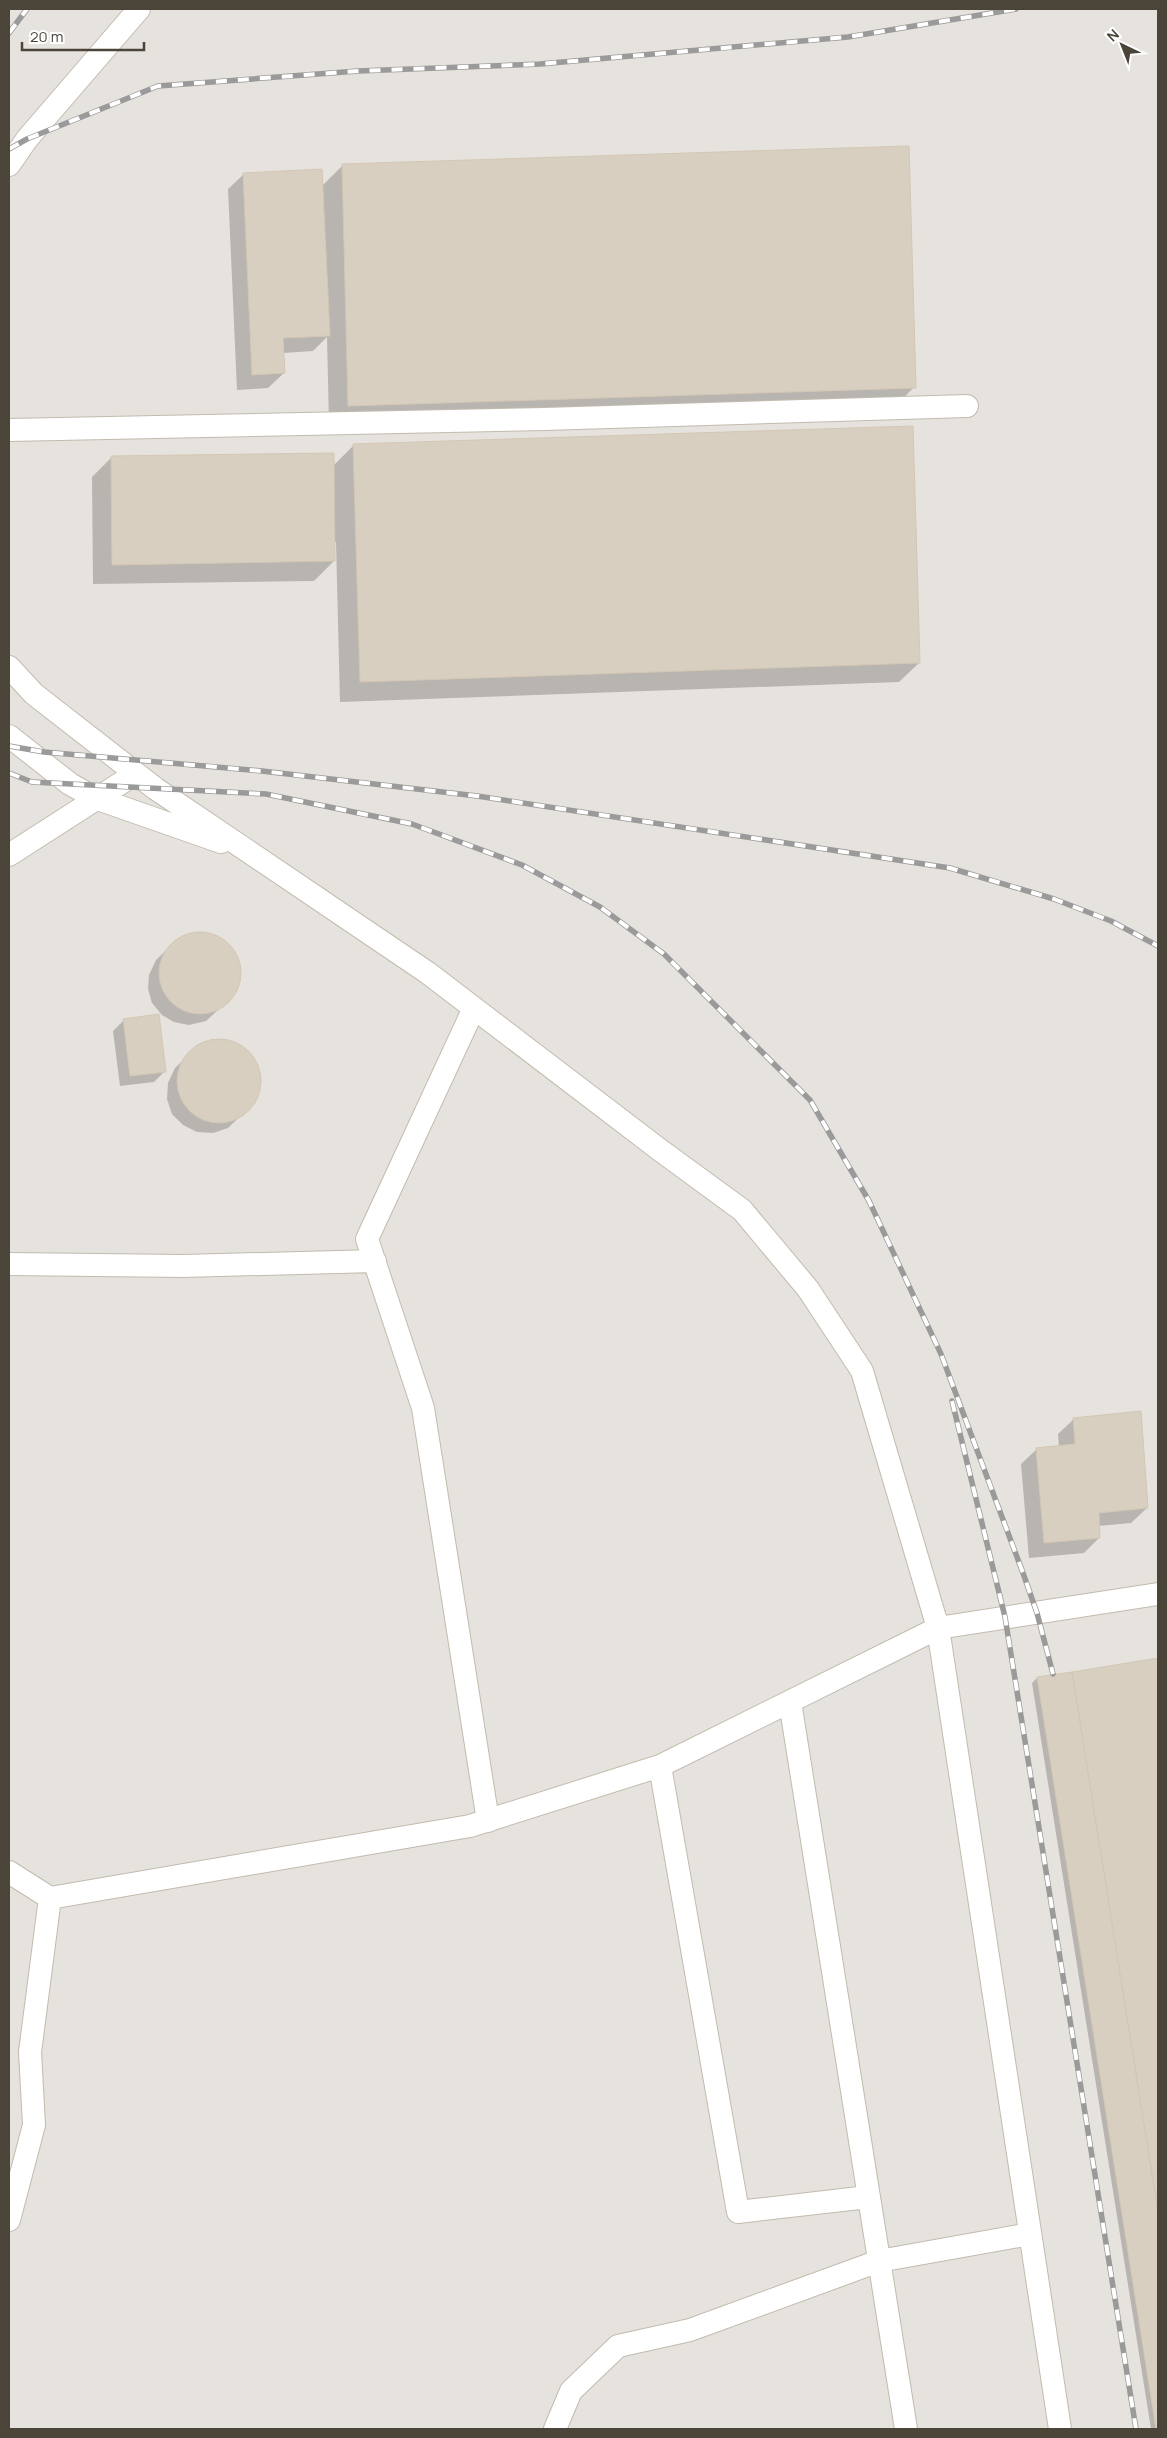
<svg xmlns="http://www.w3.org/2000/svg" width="1167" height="2438" font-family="Manrope,sans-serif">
<rect width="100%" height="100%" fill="#f6f3ec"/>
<path fill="#e6e2dd" d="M 9,9 L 1158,9 L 1158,2429 L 9,2429 Z"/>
<path fill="#0003" d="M 342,166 L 914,387 L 895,407 L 329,425 L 327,337 L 313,351 L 283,353 L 284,373 L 268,388 L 237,390 L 228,189 L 244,174 L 322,186 Z
M 353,446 L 919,663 L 899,682 L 340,702 L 336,542 L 334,542 L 334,561 L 314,581 L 93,584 L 92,477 L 111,458 L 333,466 Z
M 194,933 L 209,934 L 223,940 L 234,951 L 240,967 L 238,984 L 230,999 L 206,1021 L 189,1025 L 174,1022 L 162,1015 L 152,1003 L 148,989 L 149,975 L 156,960 L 179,938 Z
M 124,1020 L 165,1071 L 154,1082 L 120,1086 L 113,1031 Z
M 213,1041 L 230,1041 L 244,1049 L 255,1061 L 260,1076 L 258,1092 L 251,1106 L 228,1128 L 213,1133 L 197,1132 L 183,1125 L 172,1114 L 167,1099 L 168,1083 L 175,1068 L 198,1046 Z
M 1074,1419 L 1147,1508 L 1131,1523 L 1098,1526 L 1099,1538 L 1084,1553 L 1029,1558 L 1021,1464 L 1037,1449 L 1059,1447 L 1058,1434 Z
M 1158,1659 L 1158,2429 L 1151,2429 L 1032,1683 L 1037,1678 Z"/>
<path fill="#d8cfc1" stroke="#d3c7b4" d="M 909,146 L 916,388 L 348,406 L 342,164 Z
M 322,169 L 330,336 L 283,338 L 285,373 L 252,375 L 243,173 Z
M 913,426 L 920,663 L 360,682 L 353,444 Z
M 334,453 L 335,561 L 112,565 L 111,456 Z
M159 973a41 41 0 1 1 82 0a41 41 0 1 1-82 0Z
M 159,1014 L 166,1072 L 130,1076 L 123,1019 Z
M177 1081a42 42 0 1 1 84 0a42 42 0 1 1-84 0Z
M 1141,1411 L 1148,1508 L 1099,1513 L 1100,1538 L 1044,1543 L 1036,1448 L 1075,1444 L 1073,1418 Z
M 1158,1658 L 1158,2212 L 1072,1672 Z
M 1072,1672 L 1158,2212 L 1158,2429 L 1156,2429 L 1037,1677 Z"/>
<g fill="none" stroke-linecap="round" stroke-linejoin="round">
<g stroke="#c2bbae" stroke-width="24">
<path id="service" d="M 9,165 L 27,139 L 139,9
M 9,430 L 545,419 L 967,406
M 9,667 L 34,694 L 156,789 L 428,973 L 660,1150 L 742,1210 L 808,1289 L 862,1371 L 938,1628 L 1060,2429
M 9,736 L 70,784 L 95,798 L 221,842
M 9,855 L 135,774
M 474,1008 L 367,1239 L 423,1408 L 488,1821
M 9,1264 L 183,1266 L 375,1261
M 790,1702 L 906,2429
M 660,1766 L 738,2212 L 868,2197
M 9,1872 L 50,1898 L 470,1826 L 660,1766 L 938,1628 L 1158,1594
M 9,2220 L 34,2125 L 30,2052 L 50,1898
M 555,2429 L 571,2391 L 618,2346 L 690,2330 L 879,2261 L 1030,2234"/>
</g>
<use href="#service" stroke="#fff" stroke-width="22"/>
<g stroke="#9a9a9a" stroke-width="5.5">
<path id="rail" d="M 9,33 L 27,9
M 9,149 L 27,139 L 158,86 L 358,71 L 540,64 L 848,37 L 1016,9
M 9,746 L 44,752 L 262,771 L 477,796 L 950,868 L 1054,899 L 1111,921 L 1158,946
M 9,773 L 32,782 L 266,794 L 412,824 L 522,865 L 600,907 L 664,954 L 810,1100 L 869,1201 L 941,1354 L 1023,1573 L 1037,1613 L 1053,1674
M 952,1401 L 1005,1617 L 1136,2429"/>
</g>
<use href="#rail" stroke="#fff" stroke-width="4" stroke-dasharray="11" stroke-linecap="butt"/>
</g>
<rect width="1167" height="2438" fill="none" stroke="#4b4439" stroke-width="20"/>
<g transform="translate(1122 45) rotate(317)" stroke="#ffffff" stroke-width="4" paint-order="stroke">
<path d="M0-4L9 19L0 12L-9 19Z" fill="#4b4439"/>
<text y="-8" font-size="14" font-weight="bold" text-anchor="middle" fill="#4b4439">N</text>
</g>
<path d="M22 42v8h122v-8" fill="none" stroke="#4b4439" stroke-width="2.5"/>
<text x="30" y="42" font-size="15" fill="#4b4439" stroke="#ffffff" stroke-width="4" paint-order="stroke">20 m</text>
</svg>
